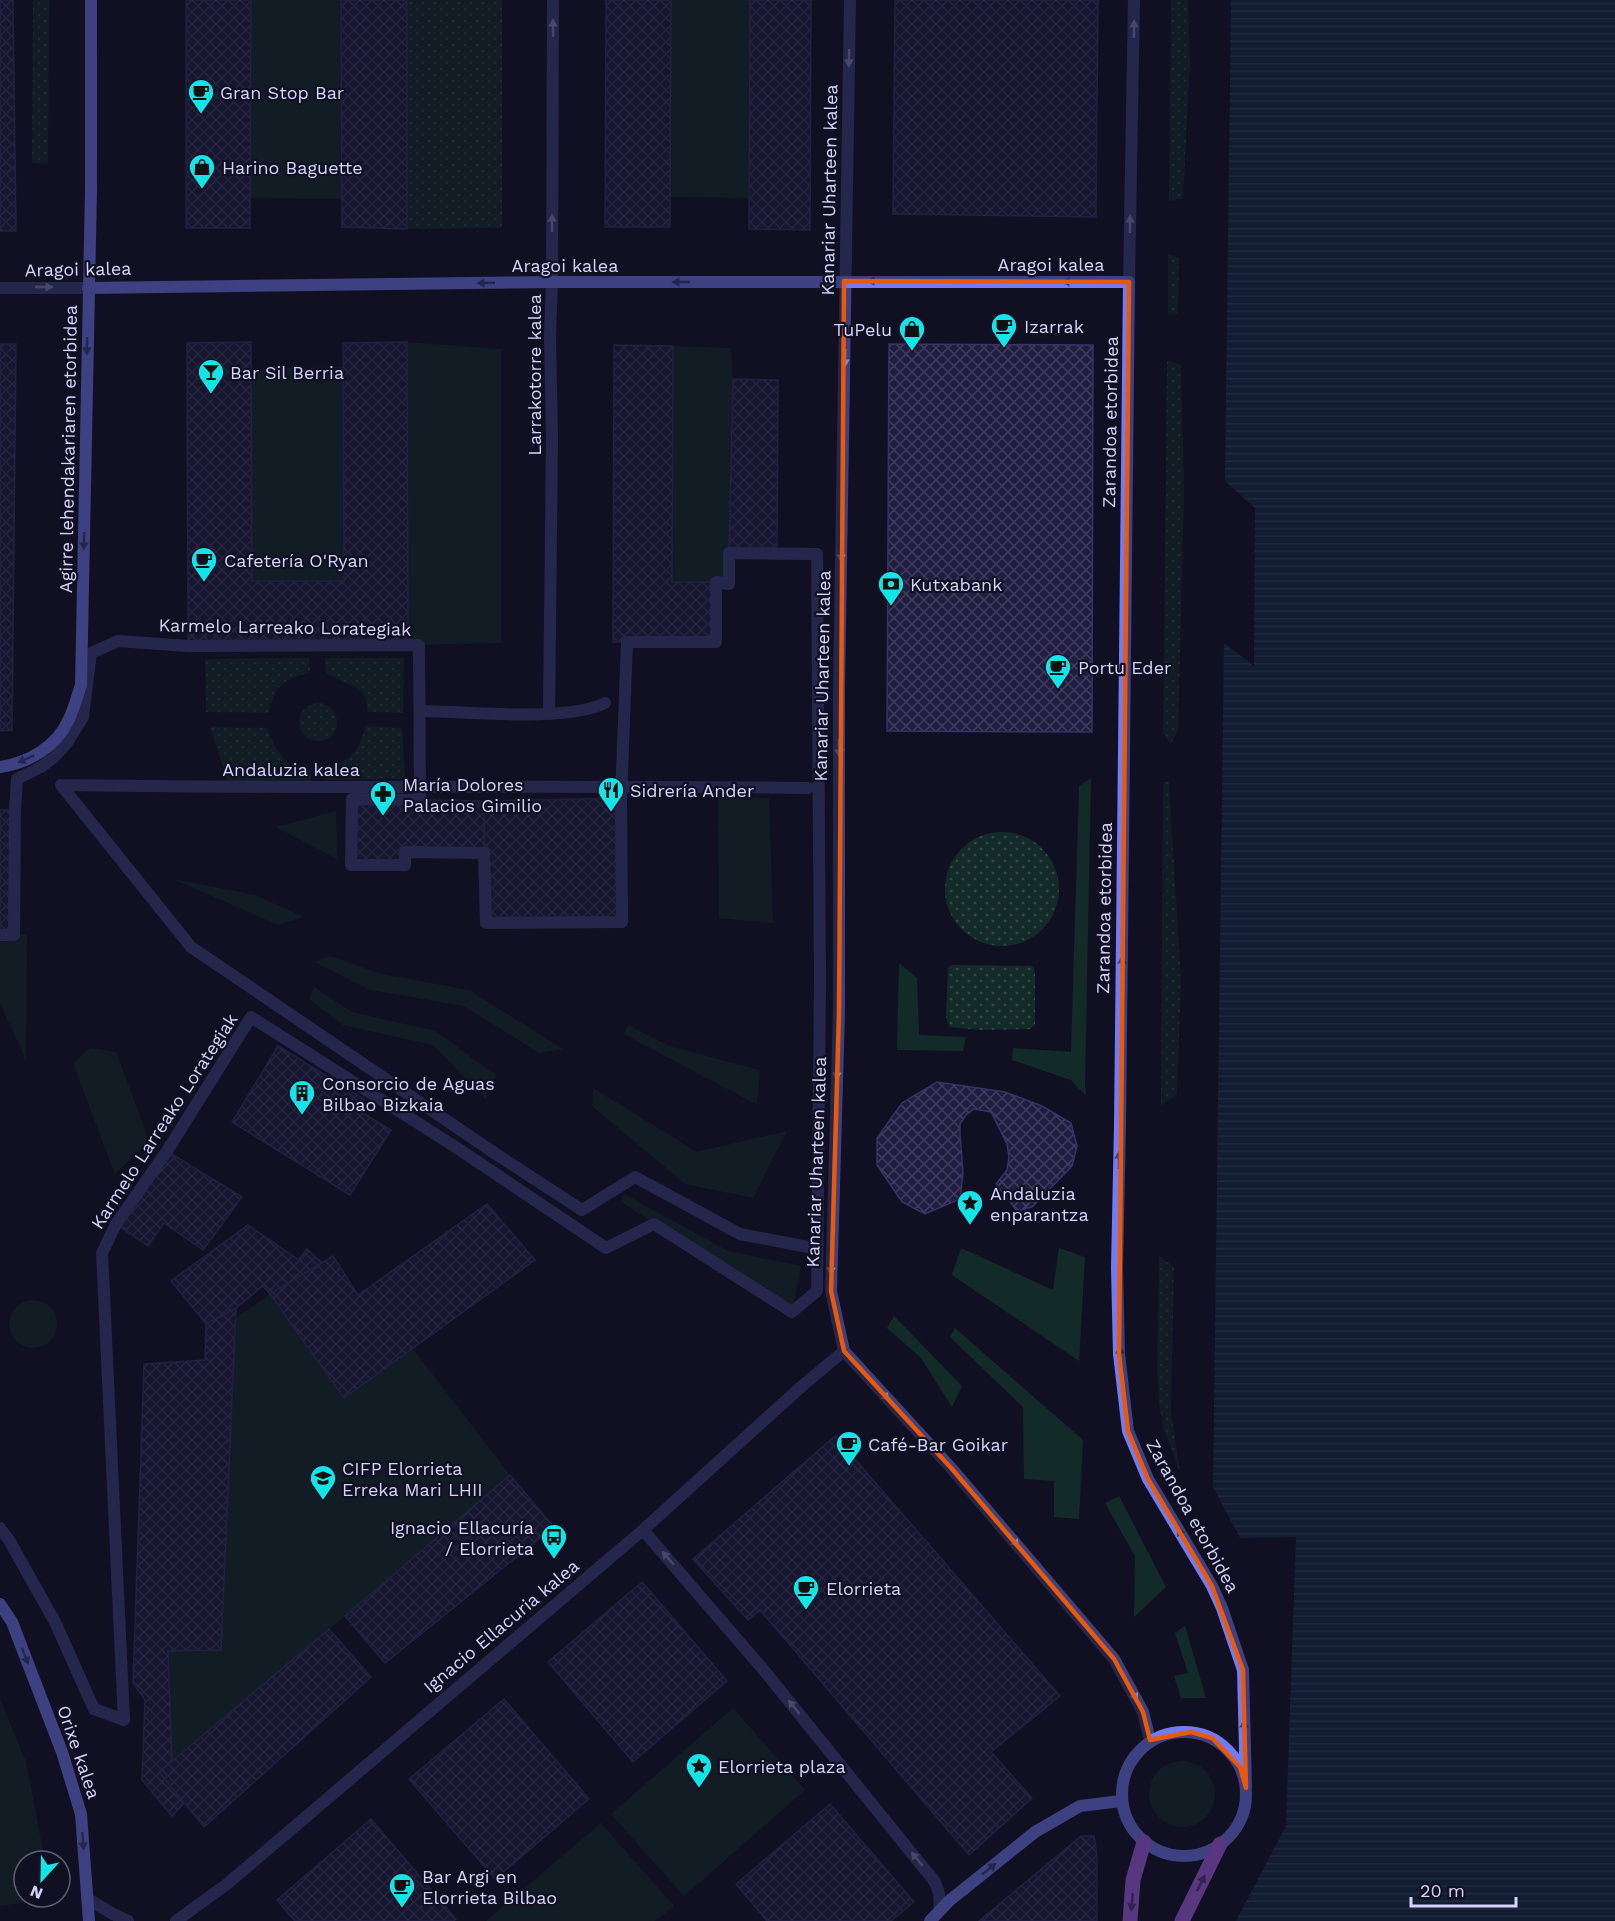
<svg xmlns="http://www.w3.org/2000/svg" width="1615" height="1921" font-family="'Work Sans',sans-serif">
<defs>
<pattern id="grass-dots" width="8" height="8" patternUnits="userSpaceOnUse" patternTransform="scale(1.5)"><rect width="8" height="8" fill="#132b28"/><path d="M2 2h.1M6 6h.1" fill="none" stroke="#344948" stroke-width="1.8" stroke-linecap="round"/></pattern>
<pattern id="water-rules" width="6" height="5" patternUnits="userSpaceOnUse" patternTransform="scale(1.5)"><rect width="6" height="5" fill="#142c47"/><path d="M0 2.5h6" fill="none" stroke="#354a62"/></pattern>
<pattern id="building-cross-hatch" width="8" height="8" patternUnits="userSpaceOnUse" patternTransform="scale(1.5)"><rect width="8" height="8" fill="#211d41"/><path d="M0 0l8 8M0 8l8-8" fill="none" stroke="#403d5d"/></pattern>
</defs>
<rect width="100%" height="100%" fill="#111022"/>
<path fill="url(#grass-dots)" d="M 33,0 L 49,0 L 48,164 L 32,163 Z
M 407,0 L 502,0 L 502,228 L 407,229 Z
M 1171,0 L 1188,0 L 1190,63 L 1183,198 L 1169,201 Z
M 1168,254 L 1179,258 L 1178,314 L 1168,314 Z
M 1167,360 L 1181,365 L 1184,493 L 1178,731 L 1171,744 L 1163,733 Z
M 309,658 L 310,673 C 283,678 275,687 268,713 L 206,712 L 205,659 Z
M 325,658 L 404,658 L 403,713 L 368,712 L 366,698 L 359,689 L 326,673 Z
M299 722a19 19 0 1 1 38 0a19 19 0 1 1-38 0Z
M 365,726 L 402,728 L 405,779 L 327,780 L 327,768 C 350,761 360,750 365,726 Z
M 210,727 L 267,728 C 276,752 285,766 310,770 L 311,783 L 228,782 Z
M 1163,782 L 1169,782 L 1181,980 L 1177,1094 L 1161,1106 Z
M945 889a57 57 0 1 1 114 0a57 57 0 1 1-114 0Z
M 953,965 L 1033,966 L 1035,973 L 1035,1025 L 1030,1029 L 982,1030 L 950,1027 L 946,1017 L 948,967 Z
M 1159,1256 L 1174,1267 L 1171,1411 L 1180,1472 L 1163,1427 L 1159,1402 L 1157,1371 Z"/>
<path fill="#132b28" d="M 251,0 L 341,0 L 343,199 L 250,198 Z
M 671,0 L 750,0 L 749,198 L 671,197 Z
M 407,342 L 501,349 L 501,643 L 408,645 Z
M 673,346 L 731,348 L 733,379 L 729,584 L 716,582 L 672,582 Z
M 343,367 L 344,581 L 252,581 L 252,369 Z
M 1091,778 L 1085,1085 L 1086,1096 L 1071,1080 L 1012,1060 L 1013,1048 L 1071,1052 L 1079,786 Z
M 718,795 L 769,798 L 773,923 L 719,918 Z
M 336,811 L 337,859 L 276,827 Z
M 173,879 L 255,895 L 304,917 L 278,925 Z
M 27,934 L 26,1060 L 0,1003 L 0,935 Z
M 330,956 L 381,974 L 469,990 L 563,1049 L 539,1053 L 464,1006 L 371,990 L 314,962 Z
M 899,963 L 917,978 L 919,1035 L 966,1037 L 963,1051 L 897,1050 Z
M 314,987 L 352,1012 L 435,1031 L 496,1075 L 486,1100 L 433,1045 L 343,1025 L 309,999 Z
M 628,1025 L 669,1046 L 760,1070 L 757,1105 L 624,1034 Z
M 90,1048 L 116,1052 L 149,1141 L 115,1174 L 73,1064 Z
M 593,1088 L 697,1152 L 787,1131 L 753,1198 L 685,1184 L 592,1106 Z
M 624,1194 L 728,1251 L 801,1266 L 792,1312 L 621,1202 Z
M 961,1248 L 1053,1290 L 1059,1248 L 1085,1257 L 1079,1361 L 952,1275 Z
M 270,1294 L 412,1348 L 510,1475 L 345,1616 L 172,1760 L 168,1651 L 221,1650 L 236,1318 Z
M9 1324a24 24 0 1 1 48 0a24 24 0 1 1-48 0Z
M 894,1316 L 962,1386 L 952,1407 L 921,1358 L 887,1328 Z
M 955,1328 L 1083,1440 L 1079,1519 L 1054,1517 L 1054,1481 L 1024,1479 L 1023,1407 L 950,1337 Z
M 1119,1496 L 1166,1587 L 1134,1617 L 1135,1556 L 1105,1503 Z
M 1185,1626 L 1206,1698 L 1181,1698 L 1174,1676 L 1188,1673 L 1175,1633 Z
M 0,1699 L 26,1762 L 45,1861 L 24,1861 L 24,1897 L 53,1898 L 0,1906 Z
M 733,1708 L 805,1790 L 684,1896 L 611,1814 Z
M1149 1794a33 33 0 1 1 66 0a33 33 0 1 1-66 0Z
M 601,1823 L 674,1906 L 655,1921 L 486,1921 Z"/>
<path fill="url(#water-rules)" d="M 1231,0 L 1615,0 L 1615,1921 L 1236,1921 L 1286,1826 L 1296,1537 L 1240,1538 L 1213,1487 L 1224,643 L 1254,666 L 1255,508 L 1225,481 Z"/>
<path fill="url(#building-cross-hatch)" stroke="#38316b" stroke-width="1.5" d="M 0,0 L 13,0 L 16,231 L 0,231 Z
M 186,0 L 251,0 L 250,228 L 186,228 Z
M 341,0 L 407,0 L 407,229 L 342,227 Z
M 606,0 L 671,0 L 670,227 L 605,227 Z
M 750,0 L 811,0 L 810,230 L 749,229 Z
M 895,0 L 1098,0 L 1096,217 L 893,214 Z
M 251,342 L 252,581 L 344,581 L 343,343 L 407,342 L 408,645 L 188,646 L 187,343 Z
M 0,344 L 16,344 L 12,730 L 0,731 Z
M 889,344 L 1093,345 L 1092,732 L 887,731 Z
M 614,345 L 673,346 L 672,582 L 716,582 L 716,642 L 613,642 Z
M 733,379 L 778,380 L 777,555 L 729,553 Z
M 621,798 L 622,922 L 486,923 L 484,801 Z
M 352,799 L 484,801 L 484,853 L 405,852 L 405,865 L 351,865 Z
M 0,810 L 15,810 L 14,935 L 0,935 Z
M 278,1046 L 364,1099 L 358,1110 L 391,1130 L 350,1195 L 232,1122 Z
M 937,1082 L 1005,1092 L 1042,1106 L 1071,1123 L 1077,1146 L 1072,1166 L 1032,1207 L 1017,1211 L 996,1184 L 1007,1170 L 1009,1157 L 1007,1144 L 991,1112 L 974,1109 L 966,1115 L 960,1124 L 960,1134 L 963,1173 L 960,1199 L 925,1214 L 902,1202 L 877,1165 L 877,1138 L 902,1103 Z
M 167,1151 L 242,1197 L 203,1250 L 164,1223 L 148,1246 L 116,1224 Z
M 487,1204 L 535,1260 L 344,1398 L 270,1294 L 333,1256 L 358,1295 Z
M 248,1225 L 299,1260 L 307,1249 L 322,1263 L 270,1294 L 263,1286 L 236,1308 L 206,1324 L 171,1281 Z
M 236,1308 L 221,1650 L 168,1651 L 172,1760 L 159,1772 L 184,1803 L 172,1816 L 142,1780 L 145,1700 L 133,1683 L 144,1364 L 205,1360 L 206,1324 Z
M 835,1436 L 1060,1696 L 991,1752 L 1032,1798 L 969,1855 L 760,1610 L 748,1620 L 693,1559 Z
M 510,1475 L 554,1527 L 385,1663 L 345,1616 Z
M 642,1582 L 727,1681 L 633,1762 L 548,1662 Z
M 329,1629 L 371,1677 L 204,1827 L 159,1772 Z
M 504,1699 L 589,1799 L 495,1879 L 409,1779 Z
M 830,1804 L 914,1902 L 891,1921 L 767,1921 L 736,1884 Z
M 371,1819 L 456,1919 L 454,1921 L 295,1921 L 277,1900 Z
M 1081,1836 L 1094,1836 L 1097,1855 L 1097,1921 L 979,1921 Z"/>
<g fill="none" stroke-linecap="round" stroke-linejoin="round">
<path stroke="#3f417d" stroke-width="12" d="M 425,711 C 470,712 567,722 605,703"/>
<path stroke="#3f417d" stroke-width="12" d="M 1129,282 L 1134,0
M 0,288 L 88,288
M 549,714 L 552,439 L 550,335 L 552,282 L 553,0
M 61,785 L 191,947 L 496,1154 L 582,1210 L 635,1177 L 740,1234 L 813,1248
M 61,785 C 310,789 559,785 808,788
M 0,935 L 14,935 L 15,810 L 17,779 L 41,767 L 53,758 L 66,744 L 83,717 L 91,653 L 118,641 L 188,646 L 419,645 L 420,800 L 352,799 L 351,865 L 405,865 L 405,852 L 484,853 L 486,923 L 622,922 L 621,798 L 627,642 L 716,642 L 716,582 L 729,584 L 729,553 L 817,554 L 820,981 L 817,1291 L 792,1312 L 654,1224 L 606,1248 L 454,1146 L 251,1017 L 167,1151 L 116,1224 L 102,1253 L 124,1720 L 94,1709 L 55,1622 L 9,1540 L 0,1528
M 844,1351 L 831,1291 L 839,1012 L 839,689 L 850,0
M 844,1351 L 952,1469 L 1114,1659 L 1143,1712 L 1150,1740
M 643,1530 L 762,1668 L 935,1882 L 939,1893 L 940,1910
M 88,1899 L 113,1914 L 128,1921
M 176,1921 L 227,1884 L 643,1530 L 802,1386 L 844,1351"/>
<path stroke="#737bf3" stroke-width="12" d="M 88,288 L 552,282 L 1129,282 L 1120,1125 L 1117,1268 L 1119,1354 L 1128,1431 L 1148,1479 L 1212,1586 L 1222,1608 L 1243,1670 L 1246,1788
M 0,767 C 28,763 56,747 68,721 C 74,710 77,696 81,685 L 91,190 L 91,0
M 0,1604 L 12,1622 L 62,1752 L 81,1814 L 89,1921
M1122 1794a62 62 0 1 1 124 0a62 62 0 1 1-124 0Z
M 930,1921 L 949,1901 L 1035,1832 L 1080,1806 L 1121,1801"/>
<path stroke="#b164f2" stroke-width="15" d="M 1130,1921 L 1133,1880 L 1144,1842
M 1182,1921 L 1220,1844"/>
</g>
<defs><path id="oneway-solid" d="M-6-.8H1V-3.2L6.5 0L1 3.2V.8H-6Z" transform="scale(1.5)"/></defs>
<g fill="#8a8abc">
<use href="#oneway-solid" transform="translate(553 28) rotate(-90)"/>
<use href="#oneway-solid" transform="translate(1134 29) rotate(-89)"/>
<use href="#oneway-solid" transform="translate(849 58) rotate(91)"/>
<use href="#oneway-solid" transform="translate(552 223) rotate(-90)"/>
<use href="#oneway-solid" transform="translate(1130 224) rotate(-89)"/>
<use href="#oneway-solid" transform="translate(44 287)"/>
<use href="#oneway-solid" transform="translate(845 358) rotate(91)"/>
<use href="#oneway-solid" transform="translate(841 553) rotate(91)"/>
<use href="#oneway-solid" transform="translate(839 748) rotate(90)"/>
<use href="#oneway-solid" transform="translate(837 1071) rotate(91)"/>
<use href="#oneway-solid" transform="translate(831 1266) rotate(92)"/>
<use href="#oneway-solid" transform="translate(883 1394) rotate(47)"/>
<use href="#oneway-solid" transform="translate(1013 1540) rotate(50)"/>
<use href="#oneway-solid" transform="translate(668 1558) rotate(-131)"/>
<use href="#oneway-solid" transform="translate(1133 1693) rotate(61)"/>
<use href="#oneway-solid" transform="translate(794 1707) rotate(-129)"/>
<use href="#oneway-solid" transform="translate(917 1859) rotate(-129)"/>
</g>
<g fill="#3d4080">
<use href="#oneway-solid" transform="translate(876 281) rotate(180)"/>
<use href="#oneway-solid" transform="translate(681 282) rotate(180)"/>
<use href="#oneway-solid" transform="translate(1071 282) rotate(-180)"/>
<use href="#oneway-solid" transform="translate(486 283) rotate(179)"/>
<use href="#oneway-solid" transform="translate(87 346) rotate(91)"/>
<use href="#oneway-solid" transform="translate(84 541) rotate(91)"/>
<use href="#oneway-solid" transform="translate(26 759) rotate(156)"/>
<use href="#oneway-solid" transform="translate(1122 965) rotate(-89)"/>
<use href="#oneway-solid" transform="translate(1119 1160) rotate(-89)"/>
<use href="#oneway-solid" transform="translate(1120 1355) rotate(-93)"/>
<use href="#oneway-solid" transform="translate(1182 1536) rotate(-121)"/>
<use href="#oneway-solid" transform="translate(25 1656) rotate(69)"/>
<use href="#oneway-solid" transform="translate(1244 1729) rotate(-91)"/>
<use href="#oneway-solid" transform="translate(83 1841) rotate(85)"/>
<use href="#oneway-solid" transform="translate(989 1869) rotate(-39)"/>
</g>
<g fill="#593680">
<use href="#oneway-solid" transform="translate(1201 1883) rotate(-64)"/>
<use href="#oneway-solid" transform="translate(1132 1902) rotate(95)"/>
</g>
<path d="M0 0H1615V1921H0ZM 844,281 L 1129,282 L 1119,1354 L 1128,1431 L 1148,1479 L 1212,1586 L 1243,1670 L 1246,1788 L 1240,1767 L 1212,1738 L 1191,1732 L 1150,1740 L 1143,1712 L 1114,1659 L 952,1469 L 844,1351 L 831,1291 L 839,1012 Z" fill="#111022" fill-opacity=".55" fill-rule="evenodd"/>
<path fill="none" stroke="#e8590c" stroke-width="4.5" stroke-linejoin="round" d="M 844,281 L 1129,282 L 1119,1354 L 1128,1431 L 1148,1479 L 1212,1586 L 1243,1670 L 1246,1788 L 1240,1767 L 1212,1738 L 1191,1732 L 1150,1740 L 1143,1712 L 1114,1659 L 952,1469 L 844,1351 L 831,1291 L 839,1012 Z"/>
<defs>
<g id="cafe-pin" transform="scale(1.35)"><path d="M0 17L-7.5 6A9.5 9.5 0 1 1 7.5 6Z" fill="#13e4e8" stroke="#111022"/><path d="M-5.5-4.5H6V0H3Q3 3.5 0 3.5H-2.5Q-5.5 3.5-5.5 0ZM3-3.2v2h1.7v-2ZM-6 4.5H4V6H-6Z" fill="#111"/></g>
<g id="shop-pin" transform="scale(1.35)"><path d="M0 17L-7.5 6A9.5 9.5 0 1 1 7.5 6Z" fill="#13e4e8" stroke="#111022"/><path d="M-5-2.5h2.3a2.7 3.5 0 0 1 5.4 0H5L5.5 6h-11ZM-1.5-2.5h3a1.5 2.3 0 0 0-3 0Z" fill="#111"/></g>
<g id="bar-pin" transform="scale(1.35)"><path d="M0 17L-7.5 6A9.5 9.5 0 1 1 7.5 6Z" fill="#13e4e8" stroke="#111022"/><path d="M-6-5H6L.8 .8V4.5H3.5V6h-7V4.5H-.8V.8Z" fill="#111"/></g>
<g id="bank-pin" transform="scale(1.35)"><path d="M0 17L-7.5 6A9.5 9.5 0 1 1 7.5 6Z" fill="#13e4e8" stroke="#111022"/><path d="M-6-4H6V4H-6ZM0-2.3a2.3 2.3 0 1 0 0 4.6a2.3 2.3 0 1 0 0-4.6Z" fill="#111"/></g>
<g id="restaurant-pin" transform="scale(1.35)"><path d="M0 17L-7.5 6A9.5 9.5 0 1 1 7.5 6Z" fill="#13e4e8" stroke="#111022"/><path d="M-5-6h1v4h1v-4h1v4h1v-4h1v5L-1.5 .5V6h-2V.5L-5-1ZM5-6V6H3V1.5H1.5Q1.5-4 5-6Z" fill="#111"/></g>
<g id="pharmacy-pin" transform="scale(1.35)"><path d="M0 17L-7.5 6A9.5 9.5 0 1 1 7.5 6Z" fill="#13e4e8" stroke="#111022"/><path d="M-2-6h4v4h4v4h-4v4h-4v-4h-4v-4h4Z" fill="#111"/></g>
<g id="building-pin" transform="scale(1.35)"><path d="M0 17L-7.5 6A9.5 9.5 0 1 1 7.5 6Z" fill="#13e4e8" stroke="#111022"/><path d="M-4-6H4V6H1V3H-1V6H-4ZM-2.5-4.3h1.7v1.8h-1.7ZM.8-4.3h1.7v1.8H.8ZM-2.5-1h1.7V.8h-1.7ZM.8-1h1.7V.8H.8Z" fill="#111"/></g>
<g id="sight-pin" transform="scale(1.35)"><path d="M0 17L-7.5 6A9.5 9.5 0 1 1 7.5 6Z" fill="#13e4e8" stroke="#111022"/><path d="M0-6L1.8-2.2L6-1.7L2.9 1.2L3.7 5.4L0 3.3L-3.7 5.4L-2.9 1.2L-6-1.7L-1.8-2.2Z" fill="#111"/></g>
<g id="university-pin" transform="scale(1.35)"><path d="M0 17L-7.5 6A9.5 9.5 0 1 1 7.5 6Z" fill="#13e4e8" stroke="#111022"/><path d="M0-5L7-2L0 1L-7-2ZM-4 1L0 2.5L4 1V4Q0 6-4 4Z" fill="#111"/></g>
<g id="bus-pin" transform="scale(1.35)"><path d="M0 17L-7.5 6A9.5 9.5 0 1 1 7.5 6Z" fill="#13e4e8" stroke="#111022"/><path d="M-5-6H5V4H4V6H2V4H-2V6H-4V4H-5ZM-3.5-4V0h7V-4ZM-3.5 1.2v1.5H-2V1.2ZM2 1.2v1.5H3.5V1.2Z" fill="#111"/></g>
</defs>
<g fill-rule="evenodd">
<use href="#cafe-pin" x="201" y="92"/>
<use href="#shop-pin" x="202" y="167"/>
<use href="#cafe-pin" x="1004" y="326"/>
<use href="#shop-pin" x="912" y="329"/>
<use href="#bar-pin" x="211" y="372"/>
<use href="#cafe-pin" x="204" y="560"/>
<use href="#bank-pin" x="891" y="584"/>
<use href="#cafe-pin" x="1058" y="667"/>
<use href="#restaurant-pin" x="611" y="790"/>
<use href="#pharmacy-pin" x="383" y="794"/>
<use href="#building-pin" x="302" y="1093"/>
<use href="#sight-pin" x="970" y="1203"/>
<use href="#cafe-pin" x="849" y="1444"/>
<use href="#university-pin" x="323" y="1478"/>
<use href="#bus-pin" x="554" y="1537"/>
<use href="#cafe-pin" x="806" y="1588"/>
<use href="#sight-pin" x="699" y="1766"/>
<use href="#cafe-pin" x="402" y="1886"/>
</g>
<g text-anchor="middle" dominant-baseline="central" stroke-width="4.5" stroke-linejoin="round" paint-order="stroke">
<g font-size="18" fill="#d5d4fb" stroke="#111022" text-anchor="start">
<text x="220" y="92">Gran Stop Bar</text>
<text x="222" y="167">Harino Baguette</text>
<text x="1024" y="326">Izarrak</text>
<text x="892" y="329" text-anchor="end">TuPelu</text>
<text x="230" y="372">Bar Sil Berria</text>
<text x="224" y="560">Cafetería O'Ryan</text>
<text x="910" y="584">Kutxabank</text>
<text x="1078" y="667">Portu Eder</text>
<text x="403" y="784">María Dolores<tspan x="403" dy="21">Palacios Gimilio</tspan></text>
<text x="630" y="790">Sidrería Ander</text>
<text x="322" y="1083">Consorcio de Aguas<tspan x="322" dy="21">Bilbao Bizkaia</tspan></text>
<text x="990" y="1193">Andaluzia<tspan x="990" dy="21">enparantza</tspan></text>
<text x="868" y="1444">Café-Bar Goikar</text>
<text x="342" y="1468">CIFP Elorrieta<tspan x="342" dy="21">Erreka Mari LHII</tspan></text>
<text x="534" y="1527" text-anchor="end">Ignacio Ellacuría<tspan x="534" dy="21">/ Elorrieta</tspan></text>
<text x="826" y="1588">Elorrieta</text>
<text x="718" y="1766">Elorrieta plaza</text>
<text x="422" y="1876">Bar Argi en<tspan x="422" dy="21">Elorrieta Bilbao</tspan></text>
</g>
<g font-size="18" fill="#d5d4fb" stroke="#111022">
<text transform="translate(829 190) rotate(-89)">Kanariar Uharteen kalea</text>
<text x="1051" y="264">Aragoi kalea</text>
<text x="565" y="265">Aragoi kalea</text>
<text transform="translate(78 269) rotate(-1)">Aragoi kalea</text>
<text transform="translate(534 375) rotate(-90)">Larrakotorre kalea</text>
<text transform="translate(1110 422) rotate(-89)">Zarandoa etorbidea</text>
<text transform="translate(68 449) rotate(-89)">Agirre lehendakariaren etorbidea</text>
<text transform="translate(285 627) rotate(1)">Karmelo Larreako Lorategiak</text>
<text transform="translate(822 676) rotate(-89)">Kanariar Uharteen kalea</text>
<text x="291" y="769">Andaluzia kalea</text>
<text transform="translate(1104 908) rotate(-89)">Zarandoa etorbidea</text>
<text transform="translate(164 1121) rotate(-57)">Karmelo Larreako Lorategiak</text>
<text transform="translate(816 1162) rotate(-88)">Kanariar Uharteen kalea</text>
<text transform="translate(1193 1516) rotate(61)">Zarandoa etorbidea</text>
<text transform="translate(501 1626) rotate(-40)">Ignacio Ellacuria kalea</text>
<text transform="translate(79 1752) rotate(71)">Orixe kalea</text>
</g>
</g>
<g transform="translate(42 1879) rotate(202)"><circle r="28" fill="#111022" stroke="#5f5e79" stroke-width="1.5"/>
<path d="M0-4.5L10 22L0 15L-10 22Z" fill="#13e4e8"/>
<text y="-9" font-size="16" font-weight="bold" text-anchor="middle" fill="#d5d4fb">N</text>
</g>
<path d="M1411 1897v9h105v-9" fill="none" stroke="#d5d4fb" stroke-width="3"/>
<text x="1420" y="1897" font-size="18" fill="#d5d4fb" stroke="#111022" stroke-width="4.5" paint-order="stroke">20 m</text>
</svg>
